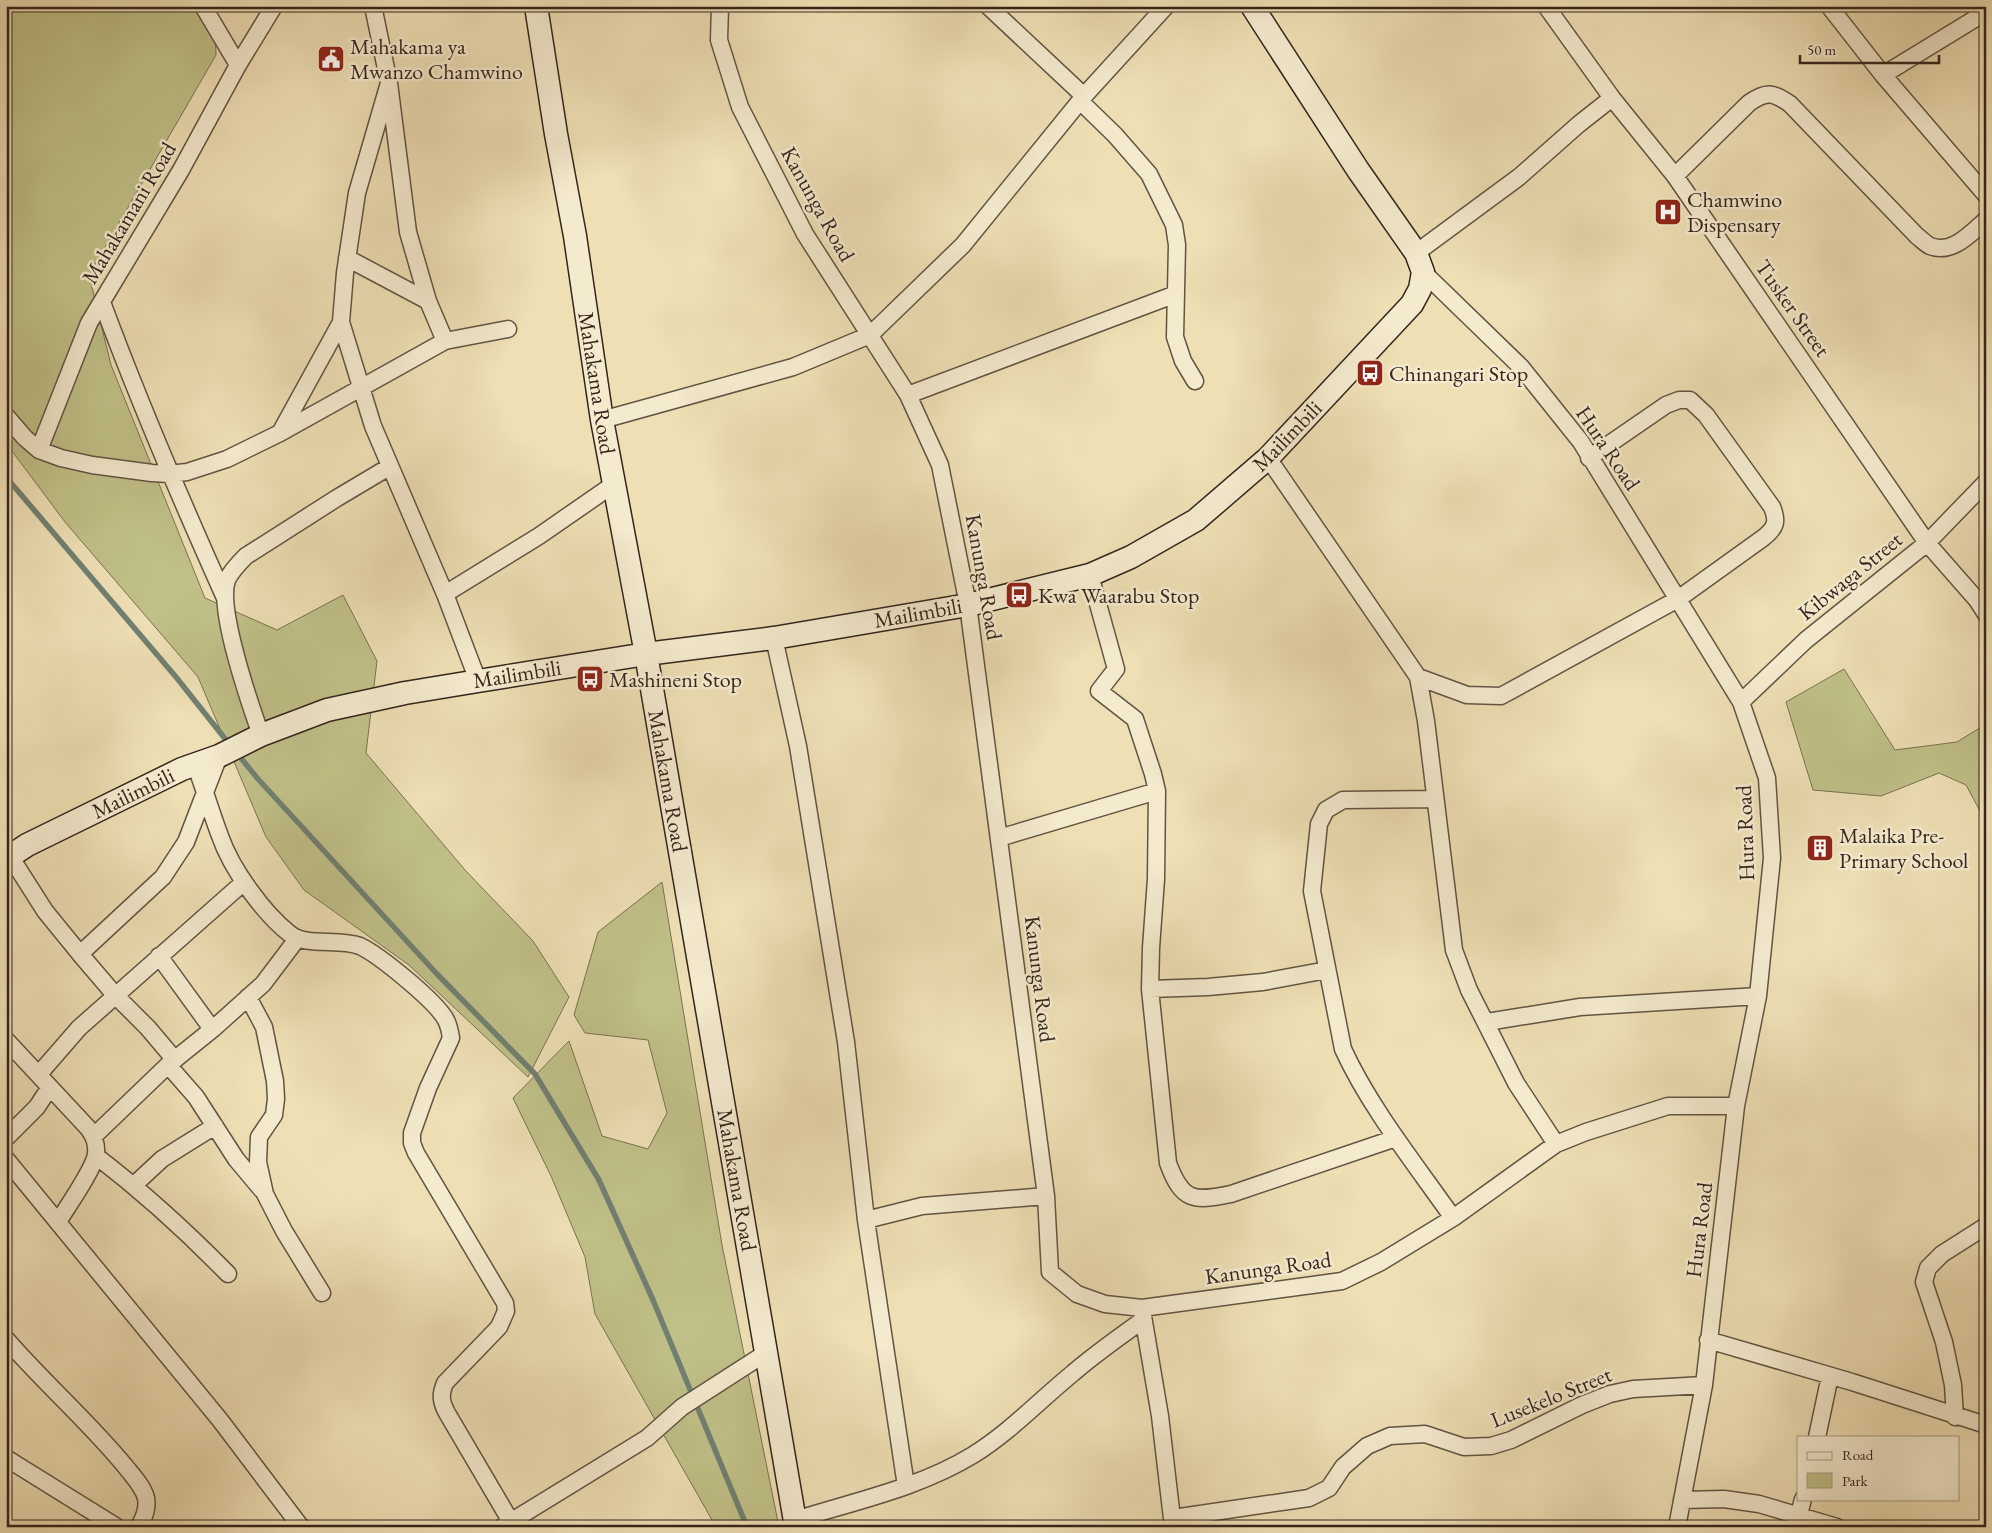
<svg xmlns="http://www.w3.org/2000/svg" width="1992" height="1533" font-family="'EB Garamond',serif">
<rect width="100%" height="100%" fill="#eedfb4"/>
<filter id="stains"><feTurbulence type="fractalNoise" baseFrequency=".004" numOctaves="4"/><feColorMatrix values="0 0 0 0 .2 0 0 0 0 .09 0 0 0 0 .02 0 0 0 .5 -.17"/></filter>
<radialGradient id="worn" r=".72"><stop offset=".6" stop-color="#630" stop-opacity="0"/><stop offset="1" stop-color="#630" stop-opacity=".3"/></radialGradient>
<path fill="#c0c088" stroke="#7a7252" d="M 6,6 L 214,6 L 216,55 L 89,275 L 111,365 L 205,598 L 277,630 L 343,595 L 377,661 L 366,753 L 465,870 L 533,941 L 569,997 L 528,1077 L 409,965 L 304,890 L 266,837 L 198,677 L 65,522 L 6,443 Z
M 1844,669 L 1895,750 L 1957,742 L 1986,724 L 1986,822 L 1966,785 L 1939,773 L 1881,796 L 1813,790 L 1786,702 Z
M 662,882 L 722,1245 L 779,1527 L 716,1527 L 595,1314 L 585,1257 L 551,1176 L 513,1098 L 569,1041 L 602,1136 L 648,1149 L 667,1113 L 648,1040 L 585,1033 L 574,1015 L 598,932 Z"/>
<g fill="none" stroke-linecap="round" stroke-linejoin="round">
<path stroke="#718072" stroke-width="5.5" d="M 6,477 L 176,677 L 230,745
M 236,752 L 258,779 L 436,973 L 535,1074 L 599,1180 L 653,1300 L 747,1527"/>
<g stroke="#625443" stroke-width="19">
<path id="street" d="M 203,6 L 238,65
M 373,6 L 389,83 L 408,232 L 428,301 L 445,341
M 720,6 L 719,40 L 740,107 L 805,234 L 908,395 L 940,465 L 968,605 L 1046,1196 L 1050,1272 L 1077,1294 L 1105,1304 L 1142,1308 L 1342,1281 L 1381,1262 L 1453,1218 L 1556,1144 L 1586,1132 L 1668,1106 L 1736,1106
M 988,6 L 1084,96
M 1546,6 L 1612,98 L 1675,176 L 1927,543 L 1977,600 L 1986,614
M 1829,6 L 1883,75 L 1986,195
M 1883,75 L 1986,12
M 389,83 L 357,193 L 345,273 L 341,322 L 373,426 L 445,594 L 478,681
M 1080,101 L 1115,135 L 1149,174 L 1174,225 L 1177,245 L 1175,337 L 1183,361 L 1195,381
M 1675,176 L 1749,103 C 1766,91 1773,92 1790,104 L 1917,236 C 1921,239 1926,244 1930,246 C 1952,255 1971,233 1986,220
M 1416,253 L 1519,177 L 1579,124 L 1612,98
M 347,258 L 428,301
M 1423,272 L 1521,367 L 1581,442 L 1741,702 L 1767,778 L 1772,858 L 1758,996 L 1736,1106 L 1704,1385 L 1677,1527
M 102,302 C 139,402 181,500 225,598
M 908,395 L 1176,294
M 6,416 L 25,438 L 39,450 L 61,458 L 92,465 L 152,473 L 169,474 L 187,472 L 227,459 L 280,433 L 445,341 L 508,329
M 602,420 L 793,367 L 870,335 L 963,245 L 1084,96 L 1166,6
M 280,433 L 341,322
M 39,450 L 89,323 L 181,170 L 238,65 L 274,6
M 1268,458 L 1418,677 L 1426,721 L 1454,950 L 1469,990 L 1516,1083 L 1556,1144
M 1090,575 L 1116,669 L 1099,691 L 1135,719 L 1153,774 L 1157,791 L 1156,879 L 1151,948 L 1150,989 L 1168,1163 C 1182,1201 1193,1202 1231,1194 L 1396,1138
M 445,594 L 539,536 L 614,484
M 774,638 L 798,746 L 846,1042 L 866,1220 L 906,1486
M 1418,677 L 1467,695 L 1501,696 L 1678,599 L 1763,538 C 1776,528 1778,521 1772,507 L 1706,415 L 1690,400 L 1679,400 L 1666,405 L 1589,458
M 1741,702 L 1806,640 L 1927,543 L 1986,482
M 261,735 C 250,704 217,609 227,580 C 231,571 239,563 246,556 L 337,498 L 389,467
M 195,764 C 204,788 211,812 220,836 C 231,868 263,913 290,934 C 306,947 339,938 360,946 C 379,955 436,1001 446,1020 C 449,1026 450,1031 451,1038 L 428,1088 L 412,1133 L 412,1143 L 416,1153 L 505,1303 L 506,1311 L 499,1327 L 445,1383 C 440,1395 441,1402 447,1413 L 514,1527
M 1435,799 L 1343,800 L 1326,810 L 1319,824 L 1312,891 L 1343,1049 C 1370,1108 1416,1165 1453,1218
M 999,838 L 1157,791
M 10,856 L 45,911 L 80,954 L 115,995 L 148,1028 L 175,1060
M 80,954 L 163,877 L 186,842 L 219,756
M 159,956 L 212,1029
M 1150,989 L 1208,987 L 1263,982 L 1327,970
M 248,997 L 264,1027 L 275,1081 L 276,1099 L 274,1115 L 259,1137 L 258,1162 L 265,1194 L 284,1231 L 322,1293
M 1487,1022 L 1580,1007 L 1758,996
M 6,1040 L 88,1128 C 94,1136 97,1143 96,1154 C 94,1169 67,1207 58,1222
M 168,1065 L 196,1097 L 236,1159 L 262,1190
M 39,1074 L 79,1028 L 244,882
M 94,1136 L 168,1065 L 214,1028 L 263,984 L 297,939
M 6,1138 L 37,1107 L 50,1087
M 96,1156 C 143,1192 187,1232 228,1274
M 6,1159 L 220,1420 L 301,1527
M 134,1185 L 162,1159 L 215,1126
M 866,1220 L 922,1206 L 1046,1196
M 1142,1310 L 1160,1416 L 1173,1527
M 6,1339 C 44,1383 88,1421 125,1466 C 132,1475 143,1486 146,1498 C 148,1509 144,1517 139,1527
M 1708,1340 L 1852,1382 L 1986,1425
M 1955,1417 L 1953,1385 L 1944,1342 L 1924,1282 L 1928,1268 L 1942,1254 L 1986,1226
M 1817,1437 L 1830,1376
M 6,1458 L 117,1527
M 1682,1500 L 1724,1499 L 1759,1504 L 1837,1527
M 1799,1515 L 1803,1499
M 1173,1518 L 1309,1498 L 1329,1488 L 1343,1467 L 1367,1446 L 1390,1436 L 1425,1434 L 1464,1447 L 1491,1446 L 1511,1440 L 1582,1405 L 1610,1394 L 1633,1389 L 1704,1385
M 795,1520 C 855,1501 919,1488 973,1455 C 1010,1432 1040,1400 1073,1373 C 1095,1354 1119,1337 1143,1320
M 502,1527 L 647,1438 L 682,1407 L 766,1353"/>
</g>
<g stroke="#34251d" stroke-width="25">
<path id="secondary" d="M 536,6 L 556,134 L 575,236 L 602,420 L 646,654 L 796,1527
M 6,859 L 27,845 L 182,769 L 219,756 L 261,735 L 327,710 L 405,693 L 478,681 L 646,654 L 774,638 L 968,605 L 1090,575 L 1131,557 L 1196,520 L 1268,458 L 1412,304 L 1420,289 L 1423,272 L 1416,253 L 1358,170 L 1252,6"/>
</g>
<use href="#street" stroke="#f4eace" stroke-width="16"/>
<use href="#secondary" stroke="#f4eace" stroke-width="22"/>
</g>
<defs>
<g id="civic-square" transform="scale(1.4375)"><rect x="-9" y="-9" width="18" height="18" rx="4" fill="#8f2418" stroke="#f4eace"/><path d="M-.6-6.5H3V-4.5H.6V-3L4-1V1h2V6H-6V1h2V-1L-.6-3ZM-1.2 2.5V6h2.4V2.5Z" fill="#fff"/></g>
<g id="hospital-square" transform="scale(1.4375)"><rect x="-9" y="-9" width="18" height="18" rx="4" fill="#8f2418" stroke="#f4eace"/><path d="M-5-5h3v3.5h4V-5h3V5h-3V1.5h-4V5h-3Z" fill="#fff"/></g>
<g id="bus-square" transform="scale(1.4375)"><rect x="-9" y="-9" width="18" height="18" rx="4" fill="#8f2418" stroke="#f4eace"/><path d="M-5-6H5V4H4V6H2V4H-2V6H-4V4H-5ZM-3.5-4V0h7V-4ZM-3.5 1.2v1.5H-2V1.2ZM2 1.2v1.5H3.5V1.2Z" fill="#fff"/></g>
<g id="building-square" transform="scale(1.4375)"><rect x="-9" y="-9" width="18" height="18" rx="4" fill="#8f2418" stroke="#f4eace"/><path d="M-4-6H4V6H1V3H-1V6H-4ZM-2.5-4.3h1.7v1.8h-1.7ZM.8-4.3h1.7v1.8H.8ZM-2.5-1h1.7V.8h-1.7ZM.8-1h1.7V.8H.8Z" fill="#fff"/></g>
</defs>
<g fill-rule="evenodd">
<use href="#civic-square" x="331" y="59"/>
<use href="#hospital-square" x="1668" y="212"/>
<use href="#bus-square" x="1370" y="373"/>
<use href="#bus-square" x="1019" y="595"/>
<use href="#bus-square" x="590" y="679"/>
<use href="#building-square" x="1820" y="848"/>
</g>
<g text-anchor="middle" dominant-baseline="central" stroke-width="5" stroke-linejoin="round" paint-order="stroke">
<g font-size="22" fill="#34251d" stroke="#f4eace" text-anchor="start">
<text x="350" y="46">Mahakama ya<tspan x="350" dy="25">Mwanzo Chamwino</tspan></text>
<text x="1687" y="199">Chamwino<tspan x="1687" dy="25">Dispensary</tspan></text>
<text x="1389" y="373">Chinangari Stop</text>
<text x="1038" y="595">Kwa Waarabu Stop</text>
<text x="609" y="679">Mashineni Stop</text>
<text x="1839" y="835">Malaika Pre-<tspan x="1839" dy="25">Primary School</tspan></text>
</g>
<g font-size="22" fill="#34251d" stroke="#f4eace">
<text transform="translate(818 204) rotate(61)">Kanunga Road</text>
<text transform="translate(129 213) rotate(-59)">Mahakamani Road</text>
<text transform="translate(1793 308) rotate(55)">Tusker Street</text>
<text transform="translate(597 383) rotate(81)">Mahakama Road</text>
<text transform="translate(1287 436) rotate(-46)">Mailimbili</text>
<text transform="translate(1608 448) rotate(56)">Hura Road</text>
<text transform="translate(1850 576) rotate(-39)">Kibwaga Street</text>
<text transform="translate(984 577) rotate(80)">Kanunga Road</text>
<text transform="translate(918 613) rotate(-10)">Mailimbili</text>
<text transform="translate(517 674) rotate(-9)">Mailimbili</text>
<text transform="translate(668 781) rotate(80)">Mahakama Road</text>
<text transform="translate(133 793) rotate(-26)">Mailimbili</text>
<text transform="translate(1745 833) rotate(-92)">Hura Road</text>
<text transform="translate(1040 979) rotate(83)">Kanunga Road</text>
<text transform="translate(737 1180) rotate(80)">Mahakama Road</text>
<text transform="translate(1699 1230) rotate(-83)">Hura Road</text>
<text transform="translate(1268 1268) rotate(-8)">Kanunga Road</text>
<text transform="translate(1551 1397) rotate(-22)">Lusekelo Street</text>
</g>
</g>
<rect width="1992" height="1533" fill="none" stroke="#eedfb4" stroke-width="25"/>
<rect x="8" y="8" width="1977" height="1518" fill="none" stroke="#34251d" stroke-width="2.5"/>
<rect x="12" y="12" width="1967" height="1508" fill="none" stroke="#34251d"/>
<rect x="1797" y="1436" width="162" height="65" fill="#f4eace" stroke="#a79b87"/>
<rect x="1807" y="1452" width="25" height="8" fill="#f4eace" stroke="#a79b87"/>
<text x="1842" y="1460" font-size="15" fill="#34251d">Road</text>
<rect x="1807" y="1473" width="25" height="15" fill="#c0c088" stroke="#a79b87"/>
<text x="1842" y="1486" font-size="15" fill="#34251d">Park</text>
<path d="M1800 55v8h139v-8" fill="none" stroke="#34251d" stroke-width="2.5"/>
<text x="1807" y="55" font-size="15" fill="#34251d" stroke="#f4eace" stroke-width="4" paint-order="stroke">50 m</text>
<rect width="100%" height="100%" filter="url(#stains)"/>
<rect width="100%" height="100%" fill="url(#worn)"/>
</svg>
